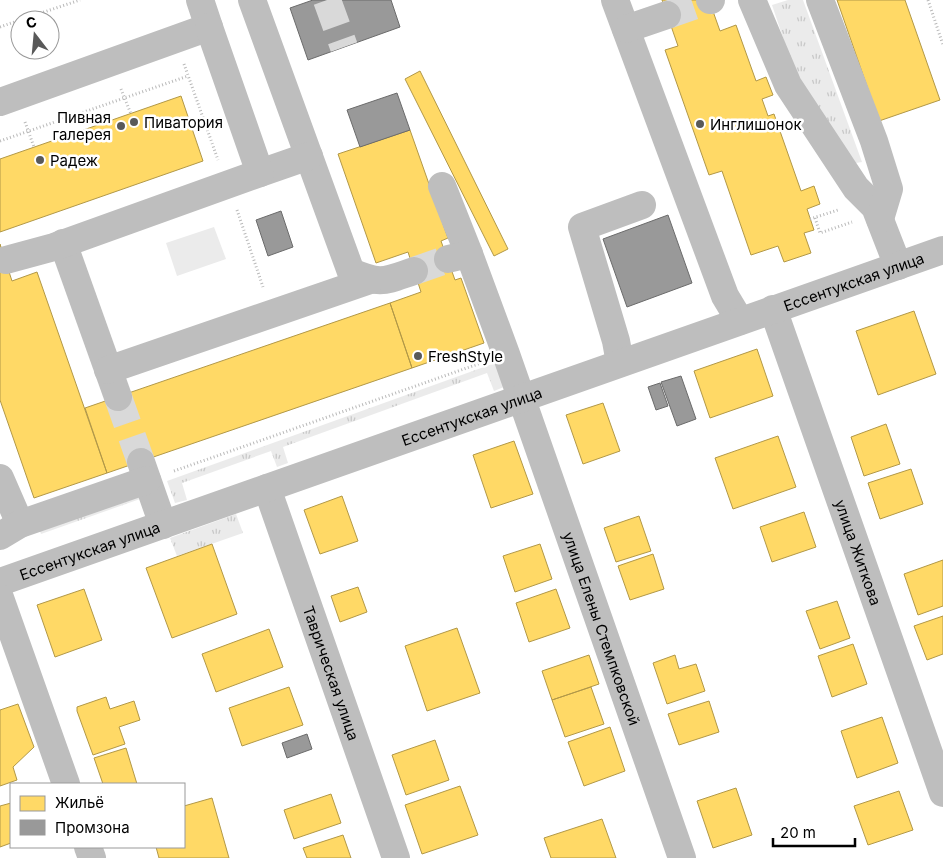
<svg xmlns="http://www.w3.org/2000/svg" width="943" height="858" font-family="Inter,sans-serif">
<defs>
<pattern id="grass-tufts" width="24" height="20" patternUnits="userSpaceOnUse" patternTransform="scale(1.25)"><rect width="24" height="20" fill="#ebebeb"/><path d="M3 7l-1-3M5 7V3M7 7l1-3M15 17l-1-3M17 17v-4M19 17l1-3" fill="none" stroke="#c8c8c8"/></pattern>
</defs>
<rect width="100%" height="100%" fill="#fff"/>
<path fill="url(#grass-tufts)" d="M 788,0 L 803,0 L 862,162 L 856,163 L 798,82 L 772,5 Z
M 495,363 L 504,387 L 494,391 L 487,373 L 283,447 L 288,463 L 277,467 L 271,451 L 182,483 L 187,500 L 175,503 L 167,481 Z
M 138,493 L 140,499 L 41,534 L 39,528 Z
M 236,514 L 243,533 L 177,556 L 170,538 Z"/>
<path fill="#ebebeb" d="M 214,227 L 226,259 L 177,276 L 166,243 Z"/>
<path fill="#ffd966" stroke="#b29847" d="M 662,0 L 709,0 L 720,31 L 736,25 L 756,81 L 766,77 L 773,95 L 762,99 L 768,116 L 774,114 L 801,191 L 814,186 L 820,204 L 807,209 L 814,230 L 804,233 L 811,253 L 784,262 L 778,246 L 751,255 L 722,171 L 709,175 L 665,50 L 678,46 Z
M 837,0 L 905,0 L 940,100 L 879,121 Z
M 420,71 L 508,249 L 494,256 L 405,79 Z
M 181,96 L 203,161 L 0,232 L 0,159 Z
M 410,130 L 448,238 L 441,241 L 455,280 L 461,278 L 484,343 L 412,368 L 390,303 L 421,292 L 408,252 L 376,263 L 338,154 Z
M 0,244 L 12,281 L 37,272 L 107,473 L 34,498 L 0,400 Z
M 390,303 L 412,368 L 107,473 L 85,408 Z
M 914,311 L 936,374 L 878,395 L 856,331 Z
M 757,349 L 773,396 L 710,418 L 694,371 Z
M 603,403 L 620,451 L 583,464 L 566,415 Z
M 886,424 L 900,464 L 864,476 L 851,437 Z
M 778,436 L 796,487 L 733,509 L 715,458 Z
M 514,441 L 533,494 L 491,508 L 473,455 Z
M 911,469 L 923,504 L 880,519 L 868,483 Z
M 342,496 L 358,541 L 320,554 L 304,510 Z
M 804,512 L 816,547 L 772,562 L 760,527 Z
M 639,516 L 651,551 L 616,562 L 604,528 Z
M 212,544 L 237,614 L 172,638 L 146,568 Z
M 540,544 L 552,579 L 515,592 L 503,556 Z
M 653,554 L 664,589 L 630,600 L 618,566 Z
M 943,560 L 943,606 L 918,615 L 904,574 Z
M 358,587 L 367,612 L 340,622 L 331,596 Z
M 84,589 L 102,640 L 55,657 L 37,605 Z
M 556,589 L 570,628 L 529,642 L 516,603 Z
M 837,601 L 850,638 L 820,649 L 806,611 Z
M 943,616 L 943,654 L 927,660 L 914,626 Z
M 457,628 L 480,693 L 427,711 L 405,646 Z
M 269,629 L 283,667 L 216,692 L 202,654 Z
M 853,644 L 867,684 L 832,697 L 818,656 Z
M 589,655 L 599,684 L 552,700 L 542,671 Z
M 675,655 L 679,669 L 696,664 L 705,691 L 667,704 L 653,663 Z
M 289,687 L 303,725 L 242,746 L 229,708 Z
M 591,687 L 604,724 L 565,737 L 552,700 Z
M 106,697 L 110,709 L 134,701 L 140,720 L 119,727 L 125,744 L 93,755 L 77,711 L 77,707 Z
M 709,701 L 719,732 L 679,745 L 668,714 Z
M 18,704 L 34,747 L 13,767 L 17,780 L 0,786 L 0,710 Z
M 882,717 L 898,763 L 857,778 L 841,731 Z
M 610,727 L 625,771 L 584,786 L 568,742 Z
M 435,740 L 449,780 L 406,795 L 392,755 Z
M 126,748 L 137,784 L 103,784 L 94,758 Z
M 460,786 L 478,835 L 422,854 L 405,805 Z
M 736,788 L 752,835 L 713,848 L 697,801 Z
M 899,791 L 913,830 L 868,845 L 854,806 Z
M 331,794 L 341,823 L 294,839 L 284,810 Z
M 212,798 L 229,858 L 159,858 L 156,847 L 184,847 L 184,806 Z
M 11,803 L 11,843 L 0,847 L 0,806 Z
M 602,819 L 616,858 L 551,858 L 544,838 Z
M 343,835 L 351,858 L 307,858 L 303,848 Z"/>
<path fill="#999" stroke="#6b6b6b" d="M 313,0 L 391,0 L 400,27 L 308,60 L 290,8 Z
M 397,93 L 410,130 L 360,147 L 347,110 Z
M 281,211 L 293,247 L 268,256 L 256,220 Z
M 668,215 L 692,283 L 627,307 L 603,239 Z
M 681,376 L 696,419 L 677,426 L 661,382 Z
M 660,383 L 668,406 L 656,410 L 648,387 Z
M 307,734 L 312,749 L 287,758 L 282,743 Z"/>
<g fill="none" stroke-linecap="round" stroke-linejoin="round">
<path stroke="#d9d9d9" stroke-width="28" stroke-dasharray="28 14" stroke-linecap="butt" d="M 327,0 L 344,47
M 667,15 L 710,0
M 414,271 L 448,259
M 118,397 L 141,462"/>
<path stroke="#b9b9b9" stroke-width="3" stroke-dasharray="1 2.5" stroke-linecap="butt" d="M 928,0 L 943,45
M 20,20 L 80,0
M 0,27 L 20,20
M 184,64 L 218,160
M 121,89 L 131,114
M 25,122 L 34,147
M 0,141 L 188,76
M 237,210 L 263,287
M 815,218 L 820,233 L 852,222
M 810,219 L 838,210
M 174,471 L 481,363"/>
<g stroke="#bebebe" stroke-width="28">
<path d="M 252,0 L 351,272 C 382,285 384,281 414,271"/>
<path d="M 615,0 L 725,296 L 740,321"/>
<path d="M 710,0 L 711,0"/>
<path d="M 752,0 L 788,85 L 856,188 L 875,207 L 898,266"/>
<path d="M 820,0 L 874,141 L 889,189 L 880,219"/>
<path d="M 626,29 L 667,15"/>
<path d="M 0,102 L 209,27 L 200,0"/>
<path d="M 260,173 L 309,156"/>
<path d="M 442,186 L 469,254"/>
<path d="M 63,243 L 118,397"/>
<path id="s1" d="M 448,259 L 469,254 L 506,354 L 682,858"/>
<path d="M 6,260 L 54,247 L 260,173 L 209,27"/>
<path id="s2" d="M 773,309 L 943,793"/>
<path d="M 620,363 L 616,341 L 582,227 L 642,205"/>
<path d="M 108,370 L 370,280"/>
<path d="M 141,462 L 163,525"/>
<path d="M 0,478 L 20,524"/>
<path id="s3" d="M 267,488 L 396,858"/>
<path d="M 0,536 L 20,524 L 147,480"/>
<path id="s4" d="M 0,582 L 943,250"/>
<path d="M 0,598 L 66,784"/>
<path d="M 88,847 L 92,858"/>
</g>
</g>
<g fill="#595959" stroke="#fff" stroke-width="2">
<circle cx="134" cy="122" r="5"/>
<circle cx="700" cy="124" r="5"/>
<circle cx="121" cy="126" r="5"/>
<circle cx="40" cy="160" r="5"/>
<circle cx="418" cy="356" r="5"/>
</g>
<g text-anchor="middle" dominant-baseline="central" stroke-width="5" stroke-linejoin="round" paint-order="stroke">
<g font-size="15" fill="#000" stroke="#fff" text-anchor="start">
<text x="111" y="117" text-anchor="end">Пивная<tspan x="111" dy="17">галерея</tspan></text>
<text x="144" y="122">Пиватория</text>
<text x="710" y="124">Инглишонок</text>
<text x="50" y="160">Радеж</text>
<text x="428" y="356">FreshStyle</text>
</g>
<g font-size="15" fill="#000" stroke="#fff">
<text stroke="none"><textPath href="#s4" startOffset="905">Ессентукская улица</textPath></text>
<text stroke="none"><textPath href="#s4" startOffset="500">Ессентукская улица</textPath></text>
<text stroke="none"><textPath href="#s4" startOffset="95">Ессентукская улица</textPath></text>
<text stroke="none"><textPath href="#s2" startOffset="258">улица Житкова</textPath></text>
<text stroke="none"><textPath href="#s1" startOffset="419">улица Елены Стемпковской</textPath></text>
<text stroke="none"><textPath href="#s3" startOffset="196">Таврическая улица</textPath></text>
</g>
</g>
<rect x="10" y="783" width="175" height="65" fill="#ffffff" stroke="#999999"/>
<rect x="20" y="796" width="25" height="15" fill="#ffd966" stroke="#999999"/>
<text x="55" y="808" font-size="15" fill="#000000">Жильё</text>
<rect x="20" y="820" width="25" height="15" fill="#999999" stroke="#999999"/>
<text x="55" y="833" font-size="15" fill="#000000">Промзона</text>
<g transform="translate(35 35) rotate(344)"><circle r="24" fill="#ffffff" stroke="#999999"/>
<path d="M0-4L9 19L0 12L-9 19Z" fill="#595959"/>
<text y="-8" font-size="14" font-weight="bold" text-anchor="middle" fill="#000000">С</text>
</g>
<path d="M773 838v8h82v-8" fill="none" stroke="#000000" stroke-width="2.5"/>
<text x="780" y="838" font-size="15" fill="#000000" stroke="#ffffff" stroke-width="4" paint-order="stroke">20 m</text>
</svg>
